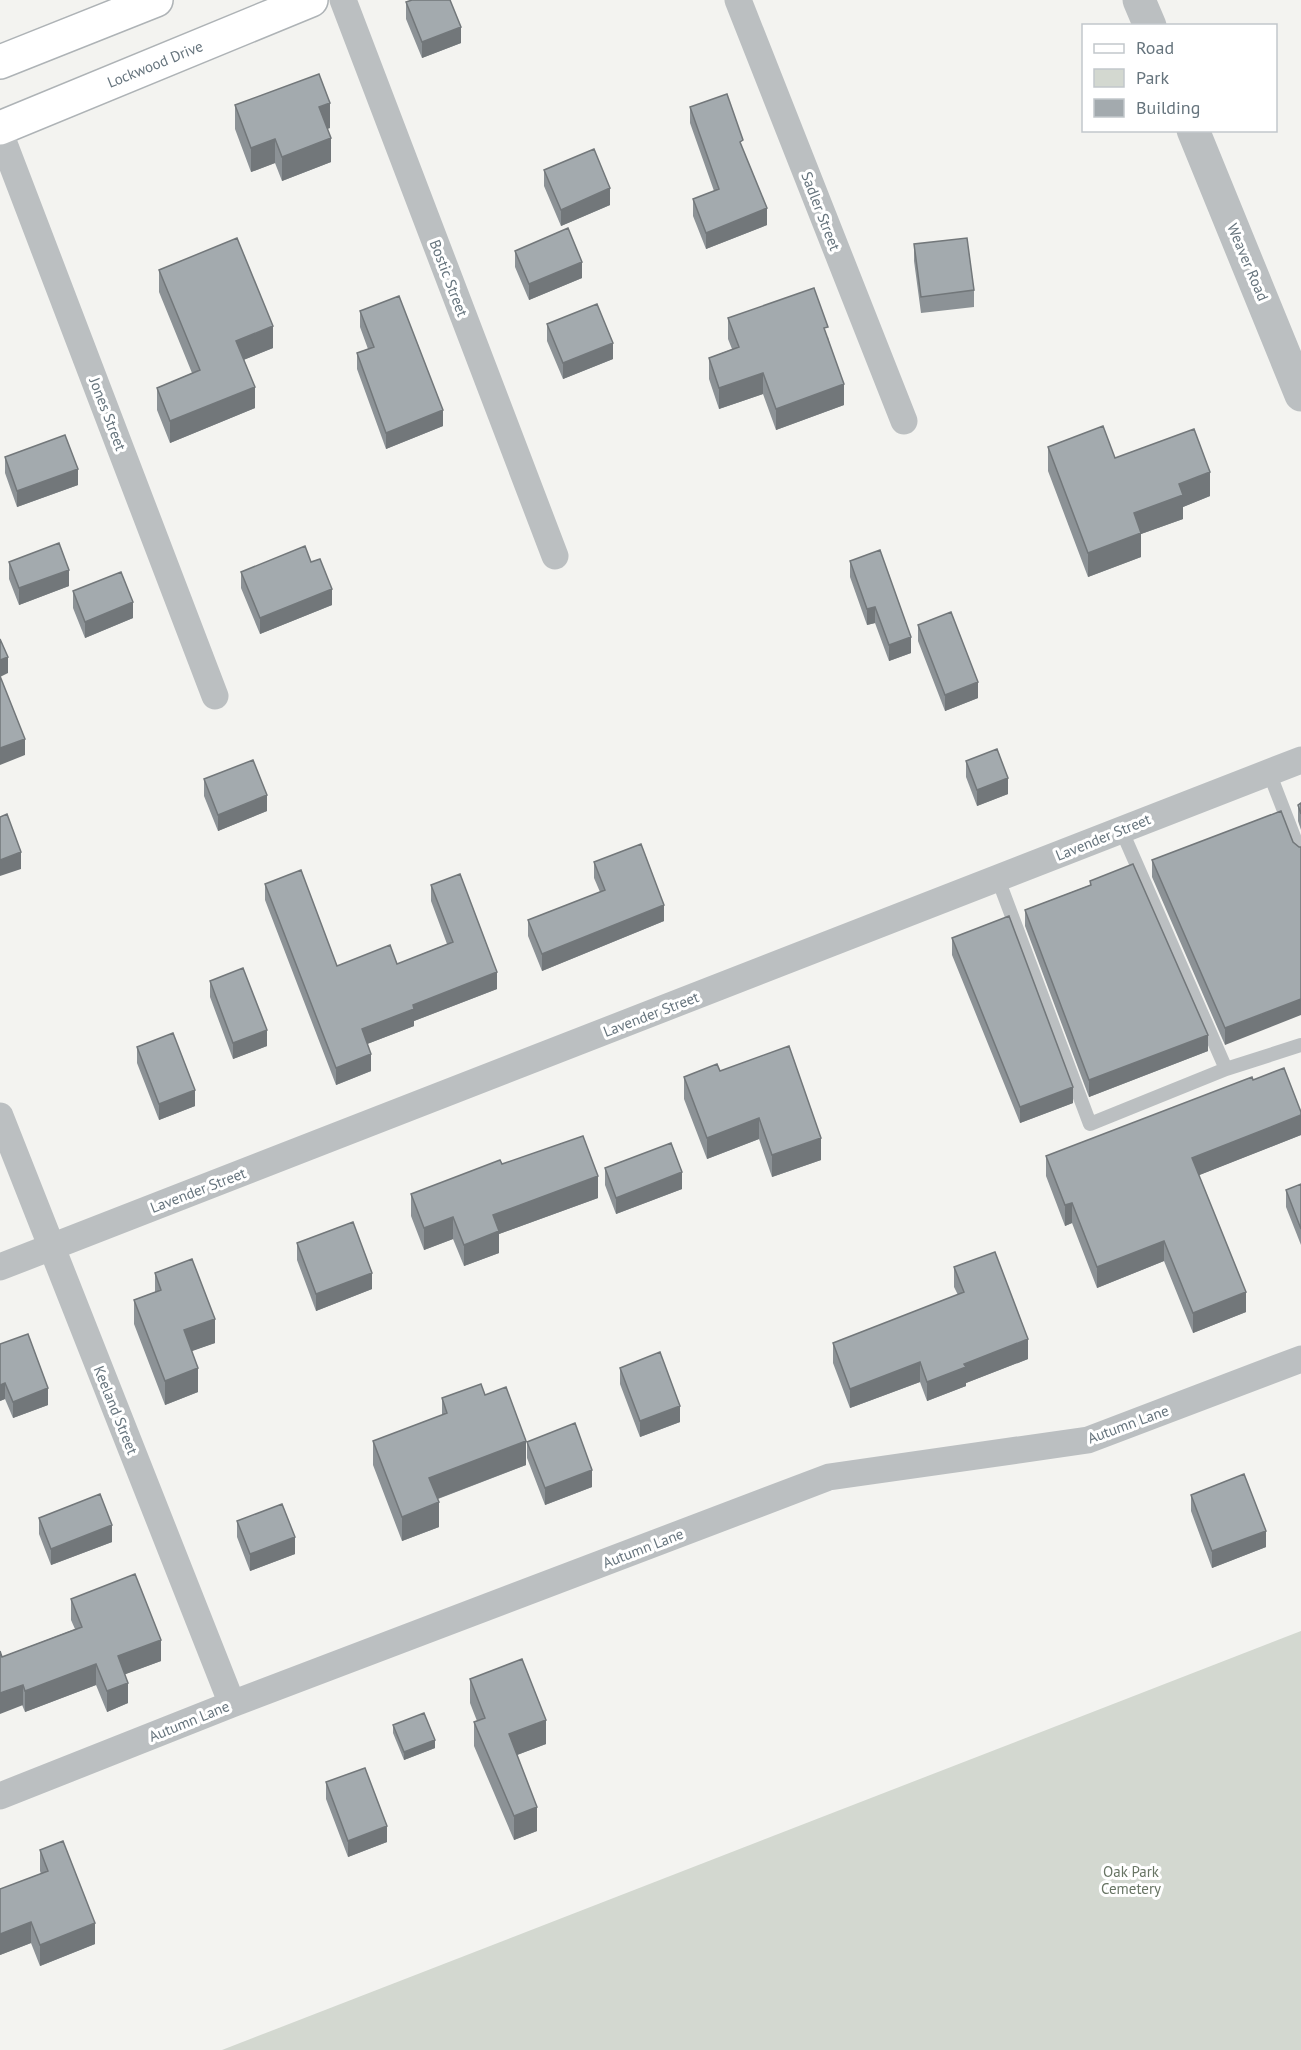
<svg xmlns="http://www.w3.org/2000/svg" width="1301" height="2050" font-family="'PT Sans',sans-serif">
<rect width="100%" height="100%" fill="#f3f3f0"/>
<path fill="#d3d8d0" d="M 1301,1631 L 1301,2050 L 222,2050 Z"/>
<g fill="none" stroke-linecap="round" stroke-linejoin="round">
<g stroke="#aeb3b6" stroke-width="36">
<path id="secondary" d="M 0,62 L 156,0
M 0,128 L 311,0"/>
</g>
<path stroke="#bbbfc1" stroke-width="14" d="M 1269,772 L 1301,855
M 1121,829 L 1226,1069
M 998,879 L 1090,1124 L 1226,1069 L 1301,1045"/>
<path stroke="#bbbfc1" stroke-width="27" d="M 343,0 L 555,556
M 738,0 L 904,421
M 0,133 L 215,696
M 0,1116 L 232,1704
M 0,1267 L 1301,760
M 0,1796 L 232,1704 L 829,1477 L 1088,1440 L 1301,1359"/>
<path stroke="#bbbfc1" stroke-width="33" d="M 1139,0 L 1150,26
M 1193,130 L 1301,395"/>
<use href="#secondary" stroke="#fff" stroke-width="33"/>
</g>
<path fill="#8c9296" d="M 406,2 L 461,43 L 422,58 L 406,19 Z
M 235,105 L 330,128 L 327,129 L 331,162 L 282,181 L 275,163 L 251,172 L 235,129 Z
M 690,107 L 743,150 L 767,225 L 706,249 L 693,216 L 693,199 L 714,191 L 690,123 Z
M 544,170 L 610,205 L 561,226 L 544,186 Z
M 914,244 L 974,290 L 974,307 L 921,313 L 914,261 Z
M 515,251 L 582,278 L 529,300 L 515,267 Z
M 159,270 L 273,348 L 243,360 L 255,408 L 170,443 L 157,410 L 157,388 L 192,373 L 159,292 Z
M 360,311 L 443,426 L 386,449 L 357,369 L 357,353 L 368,349 L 360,327 Z
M 728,318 L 828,337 L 844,405 L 776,430 L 763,394 L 719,409 L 709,379 L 709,358 L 732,349 L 728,339 Z
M 547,324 L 613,359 L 563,379 L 547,341 Z
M 1048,447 L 1115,458 L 1210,496 L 1183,507 L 1183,519 L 1141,534 L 1141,557 L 1088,577 L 1048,471 Z
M 5,457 L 78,485 L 17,507 L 5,473 Z
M 850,561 L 911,653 L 889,661 L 875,623 L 867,625 L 850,577 Z
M 9,562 L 69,586 L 19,605 L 9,579 Z
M 311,562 L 332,605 L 260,634 L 241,588 L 241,572 Z
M 73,591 L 133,618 L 85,638 L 73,608 Z
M 918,625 L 978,698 L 945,711 L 918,641 Z
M 966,761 L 1008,794 L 977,806 L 966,777 Z
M 204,779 L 267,811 L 218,831 L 204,796 Z
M 1301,803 L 1301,830 L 1298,821 L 1298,805 Z
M 1281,811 L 1225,1045 L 1152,877 L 1152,860 Z
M 594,862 L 664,921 L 542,971 L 528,936 L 528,920 L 600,892 L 594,878 Z
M 1090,881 L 1208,1051 L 1089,1097 L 1025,926 L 1025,910 L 1090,885 Z
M 265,884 L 337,966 L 397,964 L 447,944 L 431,901 L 431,885 L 497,989 L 414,1021 L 414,1026 L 367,1044 L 371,1071 L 336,1085 L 265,900 Z
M 952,938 L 1073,1103 L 1020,1123 L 952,955 Z
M 210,981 L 267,1046 L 233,1059 L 210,997 Z
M 137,1047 L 195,1106 L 159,1120 L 137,1063 Z
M 720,1071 L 821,1160 L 772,1177 L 759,1139 L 707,1159 L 684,1099 L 684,1077 Z
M 1253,1080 L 1301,1135 L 1199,1175 L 1246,1312 L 1193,1333 L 1164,1261 L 1097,1288 L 1072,1223 L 1065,1226 L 1046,1176 L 1046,1156 Z
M 502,1164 L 598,1198 L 499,1234 L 499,1253 L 464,1266 L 453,1239 L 424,1250 L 411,1216 L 411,1194 Z
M 605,1168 L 682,1189 L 616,1214 L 605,1185 Z
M 1301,1184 L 1301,1245 L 1286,1207 L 1286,1190 Z
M 297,1243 L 372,1289 L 316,1311 L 297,1260 Z
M 954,1267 L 1028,1359 L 966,1383 L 966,1386 L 927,1401 L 920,1382 L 850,1408 L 833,1363 L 833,1343 L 958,1295 L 954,1287 Z
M 155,1273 L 215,1343 L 191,1351 L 198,1392 L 165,1405 L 134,1324 L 134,1300 L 155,1292 Z
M 0,1344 L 48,1405 L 13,1418 L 5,1399 L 0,1401 Z
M 620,1368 L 680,1422 L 640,1437 L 620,1384 Z
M 485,1395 L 526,1465 L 438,1499 L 439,1527 L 402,1541 L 373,1465 L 373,1441 L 442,1415 L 442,1398 Z
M 527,1442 L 592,1487 L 545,1505 L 527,1458 Z
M 1191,1495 L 1266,1547 L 1212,1568 L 1191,1511 Z
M 39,1518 L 112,1542 L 51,1565 L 39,1534 Z
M 237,1521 L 295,1554 L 250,1571 L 237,1537 Z
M 71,1599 L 161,1661 L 125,1674 L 128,1703 L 107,1712 L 96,1685 L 25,1712 L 2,1657 L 75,1629 L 71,1620 Z
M 470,1679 L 546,1744 L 517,1755 L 537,1831 L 514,1840 L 474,1746 L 474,1722 L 477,1721 L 470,1703 Z
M 393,1725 L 435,1748 L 404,1760 L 393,1733 Z
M 326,1782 L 387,1842 L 348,1857 L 326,1799 Z
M 40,1850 L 95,1944 L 40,1966 L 31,1943 L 0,1955 L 0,1889 L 41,1874 L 40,1871 Z"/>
<path fill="#72777a" d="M 461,27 L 461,43 L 422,58 L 422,42 Z
M 330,103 L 330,128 L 319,131 L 319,107 Z
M 331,138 L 331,162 L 282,181 L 282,157 Z
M 275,139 L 275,163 L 251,172 L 251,148 Z
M 610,188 L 610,205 L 561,226 L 561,210 Z
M 767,208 L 767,225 L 706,249 L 706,233 Z
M 582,262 L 582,278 L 529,300 L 529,284 Z
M 273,326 L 273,348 L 236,363 L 236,341 Z
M 613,343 L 613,359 L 563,379 L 563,363 Z
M 763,373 L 763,394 L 719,409 L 719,388 Z
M 844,384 L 844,405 L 776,430 L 776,409 Z
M 255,387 L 255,408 L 170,443 L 170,421 Z
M 443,410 L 443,426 L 386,449 L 386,433 Z
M 78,469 L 78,485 L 17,507 L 17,491 Z
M 1210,472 L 1210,496 L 1183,507 L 1183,519 L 1141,534 L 1141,557 L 1088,577 L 1088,553 L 1134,513 L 1179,484 Z
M 69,570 L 69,586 L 19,605 L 19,588 Z
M 332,589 L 332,605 L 260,634 L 260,618 Z
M 133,602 L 133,618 L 85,638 L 85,622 Z
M 875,607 L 875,623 L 867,625 L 867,609 Z
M 911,637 L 911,653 L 889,661 L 889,645 Z
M 8,657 L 8,673 L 0,677 L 0,660 Z
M 978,682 L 978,698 L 945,711 L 945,695 Z
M 25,739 L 25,755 L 0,765 L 0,748 Z
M 1008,778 L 1008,794 L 977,806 L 977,790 Z
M 267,795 L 267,811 L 218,831 L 218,815 Z
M 21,852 L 21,869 L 0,876 L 0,860 Z
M 664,905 L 664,921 L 542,971 L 542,954 Z
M 497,972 L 497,989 L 414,1021 L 414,1026 L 362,1046 L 362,1029 L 413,1005 Z
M 1301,999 L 1301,1015 L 1225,1045 L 1225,1028 Z
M 267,1030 L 267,1046 L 233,1059 L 233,1043 Z
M 1208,1035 L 1208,1051 L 1089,1097 L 1089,1080 Z
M 371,1054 L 371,1071 L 336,1085 L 336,1068 Z
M 1073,1087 L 1073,1103 L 1020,1123 L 1020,1107 Z
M 195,1090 L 195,1106 L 159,1120 L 159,1104 Z
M 1301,1115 L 1301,1135 L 1192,1178 L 1192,1158 Z
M 759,1118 L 759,1139 L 707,1159 L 707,1138 Z
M 821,1138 L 821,1160 L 772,1177 L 772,1155 Z
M 682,1172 L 682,1189 L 616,1214 L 616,1198 Z
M 598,1176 L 598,1198 L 499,1234 L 499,1253 L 464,1266 L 464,1245 L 493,1215 Z
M 1072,1203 L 1072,1223 L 1065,1226 L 1065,1205 Z
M 453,1217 L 453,1239 L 424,1250 L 424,1228 Z
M 1164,1241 L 1164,1261 L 1097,1288 L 1097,1267 Z
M 372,1273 L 372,1289 L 316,1311 L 316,1294 Z
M 1246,1292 L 1246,1312 L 1193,1333 L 1193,1313 Z
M 215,1319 L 215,1343 L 184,1354 L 184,1330 Z
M 1028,1339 L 1028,1359 L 966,1383 L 966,1386 L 927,1401 L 927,1382 L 964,1364 Z
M 920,1362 L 920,1382 L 850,1408 L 850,1389 Z
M 198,1368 L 198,1392 L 165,1405 L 165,1381 Z
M 5,1383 L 5,1399 L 0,1401 L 0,1385 Z
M 48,1388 L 48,1405 L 13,1418 L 13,1402 Z
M 680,1406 L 680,1422 L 640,1437 L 640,1421 Z
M 526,1441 L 526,1465 L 429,1502 L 429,1478 Z
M 592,1470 L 592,1487 L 545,1505 L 545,1488 Z
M 439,1502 L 439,1527 L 402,1541 L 402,1517 Z
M 112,1525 L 112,1542 L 51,1565 L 51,1549 Z
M 1266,1531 L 1266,1547 L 1212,1568 L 1212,1551 Z
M 295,1537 L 295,1554 L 250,1571 L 250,1554 Z
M 161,1640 L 161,1661 L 118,1677 L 118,1656 Z
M 96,1664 L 96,1685 L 25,1712 L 25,1691 Z
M 128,1683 L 128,1703 L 107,1712 L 107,1691 Z
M 23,1685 L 23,1705 L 0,1714 L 0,1693 Z
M 546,1720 L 546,1744 L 509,1758 L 509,1734 Z
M 435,1740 L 435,1748 L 404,1760 L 404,1752 Z
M 537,1807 L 537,1831 L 514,1840 L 514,1816 Z
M 387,1826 L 387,1842 L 348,1857 L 348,1841 Z
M 31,1922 L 31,1943 L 0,1955 L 0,1934 Z
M 95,1923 L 95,1944 L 40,1966 L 40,1945 Z"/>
<path fill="#a3aaae" stroke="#72777a" stroke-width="1.5" d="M 412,0 L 450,0 L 461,27 L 422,42 L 406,2 Z
M 319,74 L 330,103 L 319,107 L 331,138 L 282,157 L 275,139 L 251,148 L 235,105 Z
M 727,94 L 743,140 L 740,142 L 767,208 L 706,233 L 693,199 L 719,189 L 690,107 Z
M 594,149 L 610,188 L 561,210 L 544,170 Z
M 568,228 L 582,262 L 529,284 L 515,251 Z
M 237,238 L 273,326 L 236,341 L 255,387 L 170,421 L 157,388 L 200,370 L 159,270 Z
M 967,238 L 974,290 L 921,297 L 914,244 Z
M 814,288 L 828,327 L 824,328 L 844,384 L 776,409 L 763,373 L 719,388 L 709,358 L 739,347 L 728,318 Z
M 399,296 L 443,410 L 386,433 L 357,353 L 374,347 L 360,311 Z
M 597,304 L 613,343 L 563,363 L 547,324 Z
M 1103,426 L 1115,458 L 1194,429 L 1210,472 L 1179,484 L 1183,495 L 1134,513 L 1141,533 L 1088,553 L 1048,447 Z
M 65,435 L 78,469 L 17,491 L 5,457 Z
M 59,543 L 69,570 L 19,588 L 9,562 Z
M 305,546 L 311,562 L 320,559 L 332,589 L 260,618 L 241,572 Z
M 880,550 L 911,637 L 889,645 L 875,607 L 867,609 L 850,561 Z
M 121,572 L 133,602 L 85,622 L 73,591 Z
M 951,612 L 978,682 L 945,695 L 918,625 Z
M 0,639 L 8,657 L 0,660 Z
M 0,676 L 25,739 L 0,748 Z
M 997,749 L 1008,778 L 977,790 L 966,761 Z
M 253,760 L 267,795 L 218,815 L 204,779 Z
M 1301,803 L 1301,814 L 1298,805 Z
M 1281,811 L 1293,842 L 1299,847 L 1301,847 L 1301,999 L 1225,1028 L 1152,860 Z
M 7,814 L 21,852 L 0,860 L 0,817 Z
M 641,844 L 664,905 L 542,954 L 528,920 L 605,890 L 594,862 Z
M 1133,864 L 1208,1035 L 1089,1080 L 1025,910 L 1091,885 L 1090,881 Z
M 301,870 L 337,966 L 390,945 L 397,964 L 453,942 L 431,885 L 460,874 L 497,972 L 413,1005 L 414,1009 L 362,1029 L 371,1054 L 336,1068 L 265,884 Z
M 1009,916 L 1073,1087 L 1020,1107 L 952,938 Z
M 243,968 L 267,1030 L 233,1043 L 210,981 Z
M 173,1033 L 195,1090 L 159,1104 L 137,1047 Z
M 789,1046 L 821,1138 L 772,1155 L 759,1118 L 707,1138 L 684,1077 L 717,1064 L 720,1071 Z
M 1284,1068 L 1301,1112 L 1301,1115 L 1192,1158 L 1246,1292 L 1193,1313 L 1164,1241 L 1097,1267 L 1072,1203 L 1065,1205 L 1046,1156 L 1252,1077 L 1253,1080 Z
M 583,1136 L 598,1176 L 493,1215 L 499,1231 L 464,1245 L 453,1217 L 424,1228 L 411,1194 L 500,1160 L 502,1164 Z
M 671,1143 L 682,1172 L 616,1198 L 605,1168 Z
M 1301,1184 L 1301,1229 L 1286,1190 Z
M 353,1222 L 372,1273 L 316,1294 L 297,1243 Z
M 995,1252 L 1028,1339 L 964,1364 L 966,1367 L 927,1382 L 920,1362 L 850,1389 L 833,1343 L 964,1292 L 954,1267 Z
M 192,1259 L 215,1319 L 184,1330 L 198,1368 L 165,1381 L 134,1300 L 161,1290 L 155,1273 Z
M 28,1334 L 48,1388 L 13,1402 L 5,1383 L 0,1385 L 0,1344 Z
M 660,1352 L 680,1406 L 640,1421 L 620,1368 Z
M 481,1384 L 485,1395 L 506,1387 L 526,1441 L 429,1478 L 439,1502 L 402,1517 L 373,1441 L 447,1413 L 442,1398 Z
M 575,1423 L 592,1470 L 545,1488 L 527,1442 Z
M 1244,1474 L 1266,1531 L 1212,1551 L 1191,1495 Z
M 100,1494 L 112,1525 L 51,1549 L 39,1518 Z
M 282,1504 L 295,1537 L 250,1554 L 237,1521 Z
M 135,1574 L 161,1640 L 118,1656 L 128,1683 L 107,1691 L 96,1664 L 25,1691 L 23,1685 L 0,1693 L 0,1651 L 2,1657 L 82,1627 L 71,1599 Z
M 522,1659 L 546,1720 L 509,1734 L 537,1807 L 514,1816 L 474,1722 L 485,1718 L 470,1679 Z
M 424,1713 L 435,1740 L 404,1752 L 393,1725 Z
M 365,1768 L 387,1826 L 348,1841 L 326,1782 Z
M 63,1841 L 95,1923 L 40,1945 L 31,1922 L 0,1934 L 0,1889 L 48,1871 L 40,1850 Z"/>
<g text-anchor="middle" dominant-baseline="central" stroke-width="6" stroke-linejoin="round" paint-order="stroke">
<g font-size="15" fill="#66747d" stroke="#fff">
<text transform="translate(155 64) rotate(-22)">Lockwood Drive</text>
<text transform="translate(821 211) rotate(69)">Sadler Street</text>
<text transform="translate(1248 262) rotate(67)">Weaver Road</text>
<text transform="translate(449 278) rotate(69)">Bostic Street</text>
<text transform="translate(108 414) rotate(69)">Jones Street</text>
<text transform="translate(1103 837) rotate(-22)">Lavender Street</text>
<text transform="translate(651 1014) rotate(-21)">Lavender Street</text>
<text transform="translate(198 1190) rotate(-21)">Lavender Street</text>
<text transform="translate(116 1410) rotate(68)">Keeland Street</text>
<text transform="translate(1128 1424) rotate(-20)">Autumn Lane</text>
<text transform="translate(643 1548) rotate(-21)">Autumn Lane</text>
<text transform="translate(189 1721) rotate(-22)">Autumn Lane</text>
</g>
<g font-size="15" fill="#687564" stroke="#fff">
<text x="1131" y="1871">Oak Park<tspan x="1131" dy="17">Cemetery</tspan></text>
</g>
</g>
<rect x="1082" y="24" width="195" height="108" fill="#ffffff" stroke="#c2c7cb" stroke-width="1.5"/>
<rect x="1094" y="44" width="30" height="9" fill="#ffffff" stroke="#c2c7cb" stroke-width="1.5"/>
<text x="1136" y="54" font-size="18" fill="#66747d">Road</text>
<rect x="1094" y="69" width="30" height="18" fill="#d3d8d0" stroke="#c2c7cb" stroke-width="1.5"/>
<text x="1136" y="84" font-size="18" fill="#66747d">Park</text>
<rect x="1094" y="99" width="30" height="18" fill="#a3aaae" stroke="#c2c7cb" stroke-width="1.5"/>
<text x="1136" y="114" font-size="18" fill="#66747d">Building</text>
</svg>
